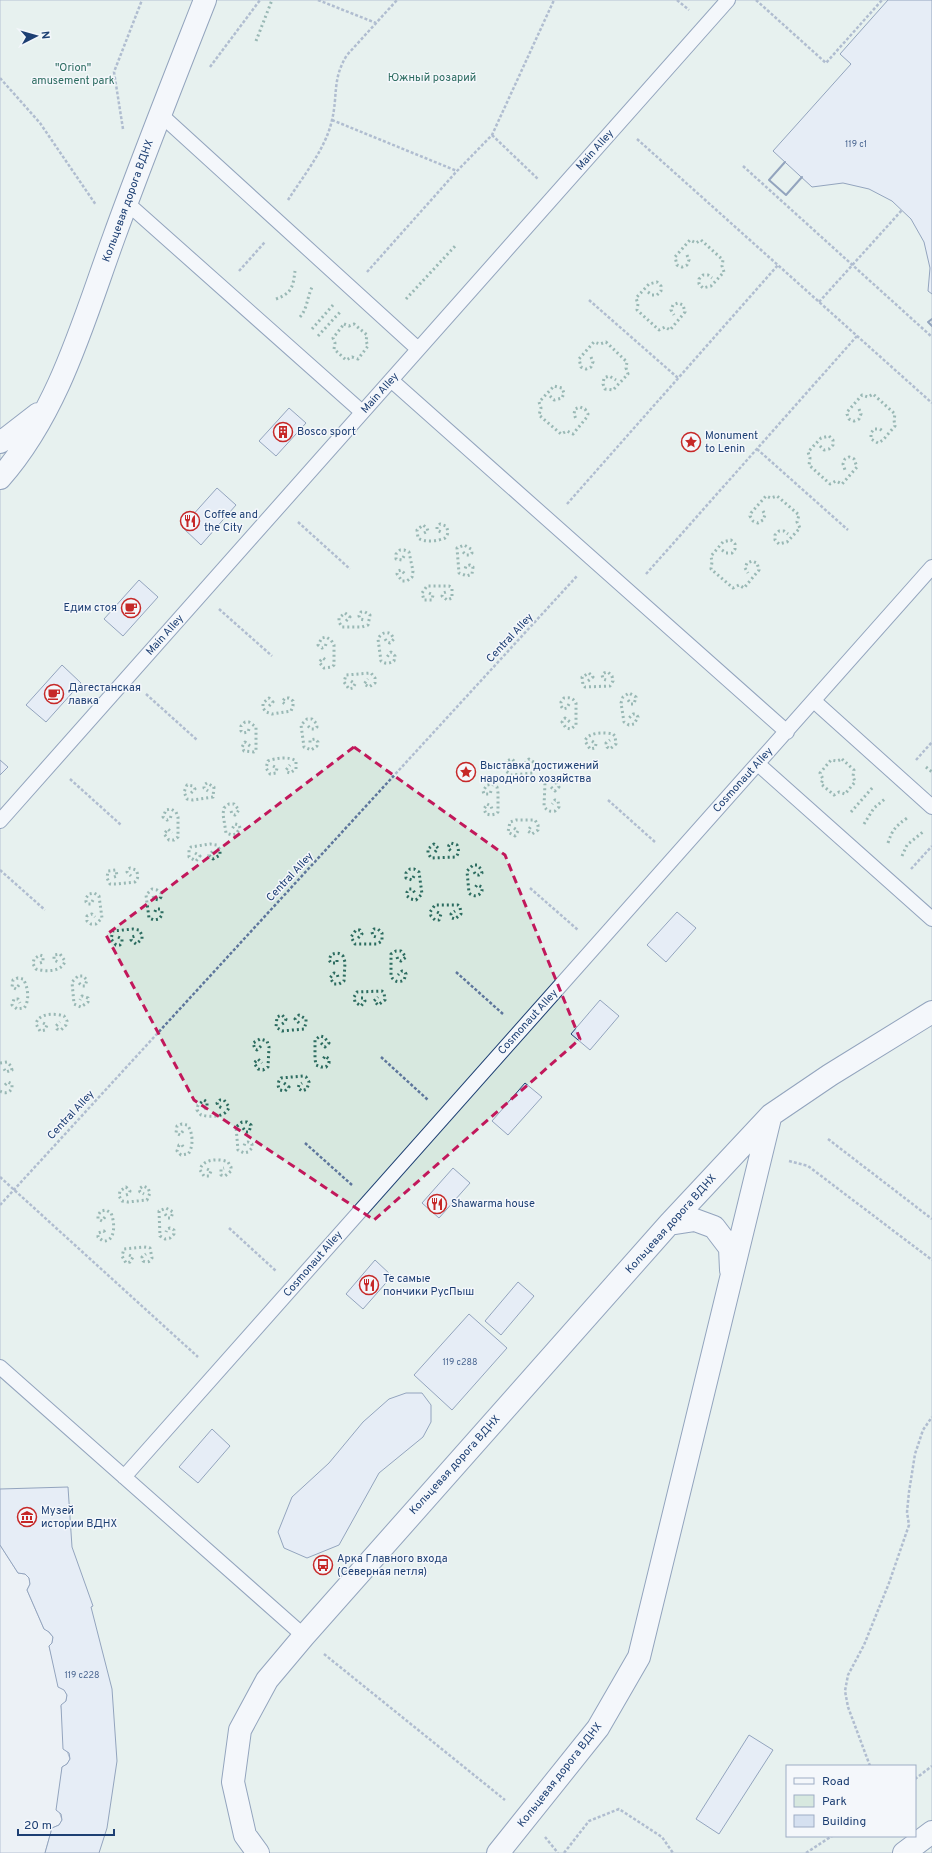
<svg xmlns="http://www.w3.org/2000/svg" width="932" height="1853" font-family="Overpass,sans-serif">
<rect width="100%" height="100%" fill="#f4f7fb"/>
<path fill="#d7e8df" stroke="#687fa3" fill-rule="evenodd" d="M 0,0 L 932,0 L 932,1853 L 45,1853 L 59,1811 L 62,1767 L 67,1751 L 61,1705 L 54,1665 L 44,1629 L 18,1573 L 0,1545 ZM 787,1766 L 915,1766 L 915,1836 L 787,1836 Z"/>
<path fill="#e3e8f0" stroke="#687fa3" d="M 0,1545 L 18,1573 L 25,1574 L 29,1578 L 30,1584 L 27,1590 L 44,1629 L 47,1630 L 53,1637 L 52,1643 L 49,1646 L 54,1665 L 67,1695 L 66,1701 L 61,1706 L 67,1751 L 70,1759 L 67,1764 L 62,1767 L 59,1811 L 62,1820 L 59,1825 L 52,1828 L 45,1853 L 0,1853 Z"/>
<path fill="#d5e0f0" stroke="#1d3f73" d="M 888,0 L 932,0 L 932,294 L 928,291 L 930,268 L 924,242 L 911,219 L 892,201 L 869,189 L 843,183 L 812,187 L 773,151 L 851,64 L 840,54 Z
M 289,408 L 306,423 L 276,456 L 259,441 Z
M 217,488 L 236,505 L 201,545 L 182,527 Z
M 139,580 L 158,597 L 123,636 L 104,619 Z
M 62,665 L 81,683 L 46,722 L 26,705 Z
M 0,760 L 8,767 L 0,775 Z
M 677,912 L 696,928 L 666,962 L 647,945 Z
M 600,1000 L 619,1016 L 590,1050 L 571,1034 Z
M 525,1083 L 542,1097 L 508,1135 L 492,1121 Z
M 453,1168 L 470,1183 L 439,1218 L 422,1203 Z
M 375,1260 L 392,1276 L 363,1309 L 346,1294 Z
M 518,1282 L 534,1296 L 501,1335 L 485,1321 Z
M 469,1314 L 507,1348 L 452,1410 L 414,1375 Z
M 406,1393 L 422,1393 L 431,1405 L 431,1422 L 423,1437 L 379,1473 L 339,1545 L 307,1558 L 284,1548 L 278,1532 L 292,1497 L 329,1463 L 363,1422 L 389,1399 Z
M 212,1429 L 230,1446 L 198,1483 L 179,1467 Z
M 68,1487 L 72,1547 L 93,1606 L 91,1607 L 112,1689 L 117,1761 L 107,1828 L 99,1853 L 45,1853 L 52,1828 L 59,1825 L 62,1820 L 61,1814 L 56,1810 L 62,1767 L 67,1764 L 70,1759 L 69,1753 L 63,1749 L 61,1705 L 66,1701 L 67,1695 L 64,1690 L 58,1687 L 49,1646 L 52,1643 L 53,1637 L 49,1632 L 44,1629 L 27,1590 L 30,1584 L 29,1578 L 25,1574 L 18,1573 L 0,1545 L 0,1489 Z
M 749,1735 L 773,1750 L 719,1834 L 696,1819 Z"/>
<g fill="none" stroke-linecap="round" stroke-linejoin="round">
<g stroke="#1d3f73" stroke-width="16">
<path id="lane" d="M 160,114 L 418,349
M 127,203 L 362,412
M 391,380 L 787,732
M 814,701 L 932,807
M 758,764 L 932,919
M 0,821 L 728,0
M 0,1367 L 304,1636
M 124,1477 L 932,567"/>
</g>
<g stroke="#1d3f73" stroke-width="24">
<path id="street" d="M 0,442 L 7,438 L 38,414
M 0,478 C 59,411 84,319 114,237 C 143,157 174,79 205,0
M 669,1224 L 695,1220 L 714,1227 L 730,1248 L 731,1270
M 258,1853 L 245,1835 L 233,1782 L 240,1730 L 267,1680 L 304,1636 L 669,1224 L 771,1115 L 830,1075 L 932,1012
M 498,1853 L 598,1728 L 639,1657 L 770,1118
M 904,1853 L 932,1832"/>
</g>
<path stroke="#5e769c" stroke-width="2.5" stroke-dasharray="3 2" stroke-linecap="butt" d="M 318,0 L 376,23
M 677,0 L 689,10
M 756,0 L 826,63 L 882,0
M 210,67 L 260,0
M 0,78 L 40,123 L 96,205
M 332,120 L 457,171
M 123,129 L 114,72 L 142,0
M 492,135 L 538,179
M 637,139 L 932,403
M 743,166 L 932,337
M 288,200 C 304,175 326,148 332,120 C 338,95 332,79 347,55 L 397,0
M 239,271 L 265,242
M 367,272 L 457,171 L 492,135 L 554,0
M 589,300 L 678,378
M 819,302 L 902,210
M 757,449 L 848,530
M 567,504 L 778,265
M 298,522 L 350,569
M 646,574 L 857,336
M 219,609 L 272,656
M 146,694 L 197,740
M 916,760 L 932,742
M 70,779 L 121,825
M 608,800 L 655,842
M 911,869 L 932,846
M 0,870 L 45,910
M 530,888 L 578,930
M 456,972 L 503,1014
M 381,1057 L 428,1100
M 828,1139 L 932,1219
M 305,1143 L 352,1185
M 789,1161 L 808,1166 L 932,1260
M 0,1177 L 198,1357
M 0,1205 L 577,576
M 229,1228 L 276,1271
M 324,1654 L 505,1800
M 870,1766 L 848,1707 L 845,1691 L 848,1675 L 864,1645 L 889,1583 L 909,1525 L 907,1512 L 909,1492 L 915,1454 L 923,1430 L 932,1417
M 915,1779 L 932,1766
M 545,1837 L 558,1853
M 564,1853 L 589,1821 L 619,1809 L 662,1837 L 673,1853
M 806,1853 L 832,1836"/>
<use href="#lane" stroke="#f4f7fb" stroke-width="14"/>
<use href="#street" stroke="#f4f7fb" stroke-width="22"/>
<path stroke="#2c6c60" stroke-width="3" stroke-dasharray="2 3" stroke-linecap="butt" d="M 256,41 L 272,0
M 687,255 L 689,260 L 687,265 L 682,267 L 677,265 L 675,257 L 690,240 L 696,243 L 701,240 L 723,260 L 722,266 L 724,272 L 711,286 L 703,288 L 699,284 L 699,279 L 703,275 L 708,275 L 712,278
M 648,292 L 652,295 L 657,295 L 661,291 L 661,286 L 657,282 L 649,284 L 636,298 L 638,304 L 637,310 L 659,330 L 665,327 L 670,330 L 685,312 L 683,305 L 678,303 L 673,305 L 671,310 L 674,315
M 276,299 C 292,293 293,287 295,271
M 406,299 L 457,244
M 300,317 C 308,308 307,296 313,285
M 344,324 L 349,326 L 354,324 L 367,335 L 366,341 L 368,346 L 358,359 L 352,357 L 346,360 L 334,349 L 335,343 L 333,338 Z
M 312,329 L 333,305
M 318,336 L 341,311
M 591,357 L 593,362 L 591,367 L 586,369 L 581,367 L 579,359 L 594,342 L 600,344 L 606,342 L 627,362 L 626,368 L 628,374 L 613,390 L 605,389 L 603,384 L 604,378 L 609,376 L 616,380
M 550,396 L 554,400 L 562,398 L 564,393 L 562,388 L 554,386 L 539,402 L 541,408 L 539,415 L 561,434 L 567,431 L 573,434 L 587,417 L 588,414 L 585,409 L 580,407 L 575,409 L 574,414 L 576,419
M 859,409 L 861,414 L 859,419 L 854,421 L 849,419 L 847,414 L 847,412 L 862,395 L 868,397 L 873,394 L 895,414 L 894,420 L 895,426 L 883,440 L 878,443 L 871,439 L 871,433 L 874,429 L 880,429 L 884,432
M 820,446 L 824,450 L 829,449 L 833,445 L 833,440 L 829,436 L 821,438 L 808,452 L 810,458 L 809,465 L 830,484 L 836,481 L 842,484 L 857,467 L 854,459 L 849,457 L 845,459 L 843,464 L 845,470
M 763,511 L 765,515 L 763,520 L 758,523 L 753,521 L 750,516 L 751,513 L 766,496 L 771,498 L 777,496 L 799,515 L 797,522 L 800,528 L 787,542 L 779,544 L 775,540 L 775,535 L 779,531 L 784,531 L 788,534
M 424,533 L 428,531 L 427,528 L 423,525 L 417,530 L 418,538 C 425,543 438,541 445,538 C 449,534 448,530 446,526 L 440,524 L 437,527 L 437,530 L 441,532
M 722,550 L 726,553 L 732,553 L 735,549 L 735,544 L 731,540 L 723,542 L 711,556 L 712,562 L 711,569 L 733,588 L 739,585 L 744,588 L 759,570 L 757,563 L 752,561 L 747,563 L 745,568 L 748,573
M 463,552 L 466,555 L 469,555 L 472,553 L 471,549 L 464,545 L 457,548 L 459,573 L 467,576 L 472,574 L 473,567 L 470,565 L 466,566 L 465,569
M 404,556 L 402,560 L 396,559 L 396,554 L 400,550 L 404,550 L 409,552 L 413,571 L 412,577 L 407,581 L 402,581 L 397,574 L 398,571 L 401,570 L 405,574
M 429,593 L 433,595 L 432,600 L 424,600 L 422,593 L 427,586 L 449,586 L 452,588 L 452,598 L 447,600 L 442,596 L 443,593 L 446,592
M 346,621 L 350,617 L 345,613 L 339,618 L 339,622 L 342,627 L 362,627 L 368,625 L 370,615 L 365,612 L 361,612 L 359,616 L 360,619 L 364,620
M 385,639 L 387,642 L 390,643 L 394,639 L 391,634 C 386,631 381,633 378,639 L 381,661 C 385,664 389,664 394,661 L 395,656 L 391,652 L 387,657
M 326,644 L 325,647 L 322,648 L 318,645 L 322,638 L 326,637 L 331,640 L 334,645 L 334,665 L 332,667 L 324,668 L 319,662 L 323,658 L 327,661
M 351,681 L 355,684 L 353,688 L 349,689 L 344,682 L 346,675 L 371,673 L 375,678 L 375,683 L 369,687 L 364,684 L 368,679
M 588,681 L 593,677 L 589,673 L 582,677 L 583,685 L 585,687 L 610,686 L 613,681 L 612,676 L 608,672 L 604,673 L 602,675 L 603,679 L 606,680
M 628,700 L 631,704 L 634,704 L 636,697 L 629,693 L 623,697 L 621,703 L 624,722 L 629,725 L 634,724 L 638,717 L 636,714 L 633,714 L 629,718
M 569,704 L 567,708 L 563,709 L 561,706 L 561,702 L 564,698 C 570,697 573,698 576,703 L 576,725 L 571,729 L 566,728 L 562,722 L 565,718 L 570,722
M 269,706 L 273,702 L 269,698 L 263,703 L 263,708 L 266,712 L 272,714 L 291,711 L 293,706 L 293,701 L 289,698 L 285,698 L 282,702 L 287,705
M 308,726 L 311,729 L 314,729 L 317,727 L 316,723 L 312,719 L 307,719 L 301,725 L 304,747 L 311,750 L 317,746 L 318,742 L 315,739 L 310,740 L 310,743
M 249,729 L 248,732 L 243,733 L 241,731 L 241,726 L 245,722 L 249,722 L 256,727 L 256,750 L 254,752 L 244,751 L 242,747 L 245,742 L 250,746
M 592,741 L 596,744 L 595,748 L 590,749 L 585,741 C 588,732 604,732 613,734 L 615,736 L 616,744 L 610,749 L 607,747 L 606,743 L 610,740
M 842,759 L 854,770 L 853,776 L 855,782 L 845,794 L 839,792 L 834,795 L 821,784 L 823,779 L 820,773 L 831,760 L 837,761 Z
M 273,766 L 277,768 L 276,773 L 270,774 L 266,768 L 268,761 C 276,758 289,756 296,761 L 296,769 L 290,773 L 287,772 L 286,770 L 290,765
M 926,767 L 932,772
M 511,768 L 514,766 L 516,763 L 512,759 L 506,761 L 506,771 L 511,775 L 533,773 L 536,767 L 535,763 L 529,759 L 525,763 L 529,767
M 551,787 L 555,791 L 559,787 L 554,780 L 550,780 L 545,783 L 544,806 C 547,811 550,812 555,811 L 559,807 L 558,801 L 555,800 L 552,804
M 491,791 L 490,794 L 484,794 L 483,791 L 487,785 L 492,784 L 497,787 L 498,793 L 498,812 L 496,814 L 491,815 L 486,814 L 484,809 L 487,804 L 491,806 L 492,809
M 191,793 L 195,789 L 193,786 L 187,785 L 184,792 L 187,799 L 193,800 L 213,797 L 214,787 L 207,783 L 204,785 L 204,788 L 208,791
M 231,811 L 232,814 L 235,815 L 239,810 L 234,804 L 229,804 L 224,808 L 223,814 L 226,833 L 232,835 L 236,834 L 240,828 L 239,825 L 235,824 L 232,829
M 851,812 L 873,787
M 171,816 L 170,819 L 167,820 L 163,817 L 166,810 L 171,809 L 176,812 L 178,817 L 178,837 L 174,840 L 169,840 L 164,834 L 168,829 L 172,833
M 864,824 L 874,808 L 886,798
M 514,828 L 518,831 L 515,836 L 508,832 L 510,822 L 516,820 L 535,820 L 538,825 L 538,830 L 532,834 L 528,831 L 531,826
M 888,843 C 892,830 896,826 907,818
M 435,852 L 438,848 L 434,844 L 428,849 L 428,853 L 431,858 L 456,857 C 459,853 459,850 457,845 L 451,843 L 449,845 L 448,848 L 452,852
M 195,853 L 200,856 L 196,861 L 189,857 L 189,849 L 191,847 L 210,844 L 217,845 L 220,850 L 220,855 L 213,859 L 209,855 L 213,851
M 902,856 L 907,845 L 924,831
M 474,872 L 476,875 L 479,875 L 482,873 L 481,869 L 477,865 L 473,865 L 467,871 L 469,893 C 473,897 479,897 482,891 L 482,887 L 477,885 L 474,889
M 414,876 L 412,880 L 406,878 L 406,873 L 410,869 L 414,869 L 419,872 L 422,894 L 416,900 L 411,899 L 407,896 L 407,892 L 409,889 L 412,889 L 415,893
M 114,877 L 117,876 L 116,870 L 108,871 L 107,878 L 110,884 L 116,884 L 135,882 C 139,878 138,874 136,870 L 130,868 L 128,869 L 127,872 L 131,876
M 153,896 L 154,899 L 159,900 L 161,897 L 161,893 L 157,890 L 152,889 L 146,895 L 149,918 L 154,920 L 159,919 L 162,915 L 162,911 L 160,909 L 156,909 L 154,914
M 93,900 L 91,904 L 88,904 L 86,902 L 86,898 L 89,894 L 94,893 L 99,896 L 102,918 L 96,924 L 91,924 L 87,921 L 87,916 L 92,914 L 95,917
M 437,912 L 441,914 L 439,920 L 435,920 L 431,916 L 430,912 L 435,905 L 458,905 L 460,907 L 461,914 L 455,919 L 452,918 L 451,914 L 455,911
M 118,937 L 122,939 L 122,942 L 120,945 L 116,945 L 111,939 L 113,931 L 133,929 L 139,930 L 142,935 L 142,939 L 136,944 L 131,940 L 132,937 L 135,936
M 358,938 L 362,934 L 360,930 L 356,930 L 351,937 L 355,944 L 377,944 L 382,941 L 382,933 L 378,929 L 374,929 L 372,932 L 373,936 L 376,937
M 397,957 L 398,960 L 401,961 L 406,957 L 401,951 L 396,951 L 391,954 L 391,976 C 394,982 399,983 404,980 L 406,974 L 405,972 L 402,971 L 398,975
M 337,960 L 337,963 L 331,963 L 329,960 L 331,955 C 335,953 339,952 343,956 L 345,962 L 344,981 L 339,984 L 334,984 L 330,978 L 334,973 L 337,974 L 338,977
M 40,963 L 43,962 L 43,956 L 40,955 L 34,959 L 33,964 L 36,969 C 46,972 62,972 65,961 L 60,954 L 54,955 L 54,960 L 58,962
M 79,983 L 82,986 L 85,986 L 87,980 L 83,976 L 78,976 L 72,982 L 74,1004 L 81,1007 L 88,1002 L 88,998 L 82,996 L 80,1000
M 19,985 L 16,989 L 12,987 L 13,980 L 18,978 L 23,979 C 28,986 30,1001 24,1008 L 17,1009 L 12,1005 L 14,999 L 18,999 L 20,1003
M 361,998 L 364,998 L 365,1001 L 361,1006 L 355,1002 L 354,997 L 357,992 L 382,991 L 384,993 L 385,1000 L 378,1005 L 374,1001 L 378,997
M 43,1023 L 47,1025 L 45,1030 L 40,1031 L 36,1024 C 38,1013 55,1013 64,1016 L 67,1021 L 66,1025 L 61,1030 L 57,1029 L 56,1026 L 60,1022
M 282,1024 L 285,1022 L 286,1019 L 282,1015 L 277,1017 L 276,1027 L 282,1031 L 304,1029 L 306,1023 L 306,1019 L 299,1015 L 295,1019 L 299,1023
M 321,1043 L 325,1047 L 329,1043 L 324,1037 L 320,1036 L 315,1040 L 315,1059 L 316,1065 L 321,1067 L 326,1067 L 329,1063 L 329,1059 L 325,1056 L 322,1061
M 261,1046 L 257,1050 L 255,1049 L 253,1043 L 260,1039 L 267,1041 L 269,1047 L 268,1067 L 263,1070 L 258,1069 L 254,1063 L 258,1059 L 262,1063
M 0,1063 L 7,1062 L 11,1066 L 12,1070 L 6,1072 L 4,1069
M 284,1083 L 289,1087 L 285,1091 L 280,1090 C 277,1086 278,1081 281,1078 L 303,1076 L 306,1077 L 309,1082 L 307,1089 L 302,1091 L 298,1088 L 299,1085 L 302,1083
M 0,1091 C 4,1094 10,1093 12,1088 L 12,1084 L 8,1082 L 4,1086
M 204,1109 L 207,1107 L 207,1102 L 204,1100 L 198,1105 L 197,1110 L 201,1115 C 210,1117 226,1118 229,1107 L 224,1100 L 220,1100 L 217,1103 L 218,1106 L 222,1108
M 243,1128 L 246,1132 L 249,1132 L 251,1125 L 247,1122 L 242,1122 L 236,1127 L 238,1150 L 244,1153 L 248,1152 L 252,1148 L 252,1144 L 248,1142 L 245,1143 L 244,1146
M 183,1131 L 180,1135 L 176,1133 L 177,1126 L 182,1124 L 187,1125 C 193,1131 194,1147 188,1154 L 181,1155 L 177,1151 L 179,1145 L 182,1145 L 184,1148
M 207,1169 L 211,1171 L 209,1176 L 204,1176 L 200,1170 C 202,1159 219,1158 228,1162 L 231,1167 L 231,1171 L 225,1176 L 221,1175 L 221,1169 L 224,1168
M 126,1195 L 129,1194 L 130,1191 L 126,1187 L 120,1191 L 119,1196 L 122,1201 L 128,1202 L 147,1200 L 150,1193 L 148,1188 L 143,1186 L 139,1189 L 140,1192 L 144,1194
M 165,1214 L 168,1218 L 171,1218 L 173,1212 L 166,1208 L 159,1211 L 160,1236 L 165,1239 L 170,1238 L 174,1234 L 174,1230 L 170,1228 L 167,1229 L 166,1232
M 105,1217 L 102,1221 L 98,1219 L 98,1215 L 101,1211 L 106,1210 L 111,1213 C 115,1222 116,1242 103,1241 L 98,1237 L 98,1233 L 104,1231 L 106,1235
M 129,1255 L 133,1257 L 130,1262 L 126,1263 L 122,1256 L 124,1249 L 144,1247 L 150,1248 L 152,1258 C 150,1262 147,1263 143,1261 L 142,1257 L 146,1254"/>
<path stroke="#1d3f73" stroke-width="2" d="M 785,162 L 769,180 L 786,195 L 802,177
M 932,319 L 928,322 L 932,326"/>
</g>
<path d="M0 0H932V1853H0ZM 354,747 L 505,855 L 580,1039 L 374,1220 L 194,1100 L 106,935 Z" fill="#f4f7fb" fill-opacity=".55" fill-rule="evenodd"/>
<path fill="none" stroke="#c2185b" stroke-width="3" stroke-dasharray="8 5" stroke-linejoin="round" d="M 354,747 L 505,855 L 580,1039 L 374,1220 L 194,1100 L 106,935 Z"/>
<defs>
<g id="building-ring" transform="scale(1)"><circle r="9.5" fill="#f4f7fb" stroke="#c62828" stroke-width="1.5"/><path d="M-4-6H4V6H1V3H-1V6H-4ZM-2.5-4.3h1.7v1.8h-1.7ZM.8-4.3h1.7v1.8H.8ZM-2.5-1h1.7V.8h-1.7ZM.8-1h1.7V.8H.8Z" fill="#c62828"/></g>
<g id="sight-ring" transform="scale(1)"><circle r="9.5" fill="#f4f7fb" stroke="#c62828" stroke-width="1.5"/><path d="M0-6L1.8-2.2L6-1.7L2.9 1.2L3.7 5.4L0 3.3L-3.7 5.4L-2.9 1.2L-6-1.7L-1.8-2.2Z" fill="#c62828"/></g>
<g id="restaurant-ring" transform="scale(1)"><circle r="9.5" fill="#f4f7fb" stroke="#c62828" stroke-width="1.5"/><path d="M-5-6h1v4h1v-4h1v4h1v-4h1v5L-1.5 .5V6h-2V.5L-5-1ZM5-6V6H3V1.5H1.5Q1.5-4 5-6Z" fill="#c62828"/></g>
<g id="cafe-ring" transform="scale(1)"><circle r="9.5" fill="#f4f7fb" stroke="#c62828" stroke-width="1.5"/><path d="M-5.5-4.5H6V0H3Q3 3.5 0 3.5H-2.5Q-5.5 3.5-5.5 0ZM3-3.2v2h1.7v-2ZM-6 4.5H4V6H-6Z" fill="#c62828"/></g>
<g id="museum-ring" transform="scale(1)"><circle r="9.5" fill="#f4f7fb" stroke="#c62828" stroke-width="1.5"/><path d="M0-6L6-3V-2H-6V-3ZM-5-1h2V3h-2ZM-1-1h2V3h-2ZM3-1h2V3H3ZM-6 4H6V6H-6Z" fill="#c62828"/></g>
<g id="bus-ring" transform="scale(1)"><circle r="9.5" fill="#f4f7fb" stroke="#c62828" stroke-width="1.5"/><path d="M-5-6H5V4H4V6H2V4H-2V6H-4V4H-5ZM-3.5-4V0h7V-4ZM-3.5 1.2v1.5H-2V1.2ZM2 1.2v1.5H3.5V1.2Z" fill="#c62828"/></g>
</defs>
<g fill-rule="evenodd">
<use href="#building-ring" x="283" y="432"/>
<use href="#sight-ring" x="691" y="442"/>
<use href="#restaurant-ring" x="190" y="521"/>
<use href="#cafe-ring" x="131" y="608"/>
<use href="#cafe-ring" x="54" y="694"/>
<use href="#sight-ring" x="466" y="772"/>
<use href="#restaurant-ring" x="437" y="1204"/>
<use href="#restaurant-ring" x="369" y="1285"/>
<use href="#museum-ring" x="27" y="1517"/>
<use href="#bus-ring" x="323" y="1565"/>
</g>
<g text-anchor="middle" dominant-baseline="central" stroke-width="3" stroke-linejoin="round" paint-order="stroke">
<g font-size="9" fill="#4b6792">
<text x="856" y="144">119 с1</text>
<text x="460" y="1362">119 с288</text>
<text x="82" y="1675">119 с228</text>
</g>
<g font-size="11" fill="#2c6c60" stroke="#f4f7fb">
<text x="73" y="68">"Orion"<tspan x="73" dy="13">amusement park</tspan></text>
<text x="432" y="78">Южный розарий</text>
</g>
<g font-size="11" fill="#1d3f73" stroke="#f4f7fb">
<text transform="translate(595 150) rotate(-48)">Main Alley</text>
<text transform="translate(128 201) rotate(-70)">Кольцевая дорога ВДНХ</text>
<text transform="translate(380 393) rotate(-48)">Main Alley</text>
<text transform="translate(165 635) rotate(-48)">Main Alley</text>
<text transform="translate(510 638) rotate(-47)">Central Alley</text>
<text transform="translate(743 780) rotate(-48)">Cosmonaut Alley</text>
<text transform="translate(290 877) rotate(-47)">Central Alley</text>
<text transform="translate(528 1022) rotate(-48)">Cosmonaut Alley</text>
<text transform="translate(71 1115) rotate(-47)">Central Alley</text>
<text transform="translate(671 1224) rotate(-48)">Кольцевая дорога ВДНХ</text>
<text transform="translate(313 1264) rotate(-49)">Cosmonaut Alley</text>
<text transform="translate(455 1465) rotate(-48)">Кольцевая дорога ВДНХ</text>
<text transform="translate(560 1775) rotate(-52)">Кольцевая дорога ВДНХ</text>
</g>
<g font-size="11" fill="#1d3f73" stroke="#f4f7fb" text-anchor="start">
<text x="297" y="432">Bosco sport</text>
<text x="705" y="436">Monument<tspan x="705" dy="13">to Lenin</tspan></text>
<text x="204" y="515">Coffee and<tspan x="204" dy="13">the City</tspan></text>
<text x="117" y="608" text-anchor="end">Едим стоя</text>
<text x="68" y="688">Дагестанская<tspan x="68" dy="13">лавка</tspan></text>
<text x="480" y="766">Выставка достижений<tspan x="480" dy="13">народного хозяйства</tspan></text>
<text x="451" y="1204">Shawarma house</text>
<text x="383" y="1279">Те самые<tspan x="383" dy="13">пончики РусПыш</tspan></text>
<text x="41" y="1511">Музей<tspan x="41" dy="13">истории ВДНХ</tspan></text>
<text x="337" y="1559">Арка Главного входа<tspan x="337" dy="13">(Северная петля)</tspan></text>
</g>
</g>
<rect x="786" y="1765" width="130" height="72" fill="#f4f7fb" stroke="#9eadc5"/>
<rect x="794" y="1778" width="20" height="6" fill="#f4f7fb" stroke="#9eadc5"/>
<text x="822" y="1785" font-size="12" fill="#1d3f73">Road</text>
<rect x="794" y="1795" width="20" height="12" fill="#d7e8df" stroke="#9eadc5"/>
<text x="822" y="1805" font-size="12" fill="#1d3f73">Park</text>
<rect x="794" y="1815" width="20" height="12" fill="#d5e0f0" stroke="#9eadc5"/>
<text x="822" y="1825" font-size="12" fill="#1d3f73">Building</text>
<g transform="translate(36 36) rotate(84)" stroke="#f4f7fb" stroke-width="3" paint-order="stroke">
<path d="M0-3L7 15L0 10L-7 15Z" fill="#1d3f73"/>
<text y="-6" font-size="11" font-weight="bold" text-anchor="middle" fill="#1d3f73">N</text>
</g>
<path d="M18 1829v6h96v-6" fill="none" stroke="#1d3f73" stroke-width="2"/>
<text x="24" y="1829" font-size="12" fill="#1d3f73" stroke="#f4f7fb" stroke-width="3" paint-order="stroke">20 m</text>
</svg>
